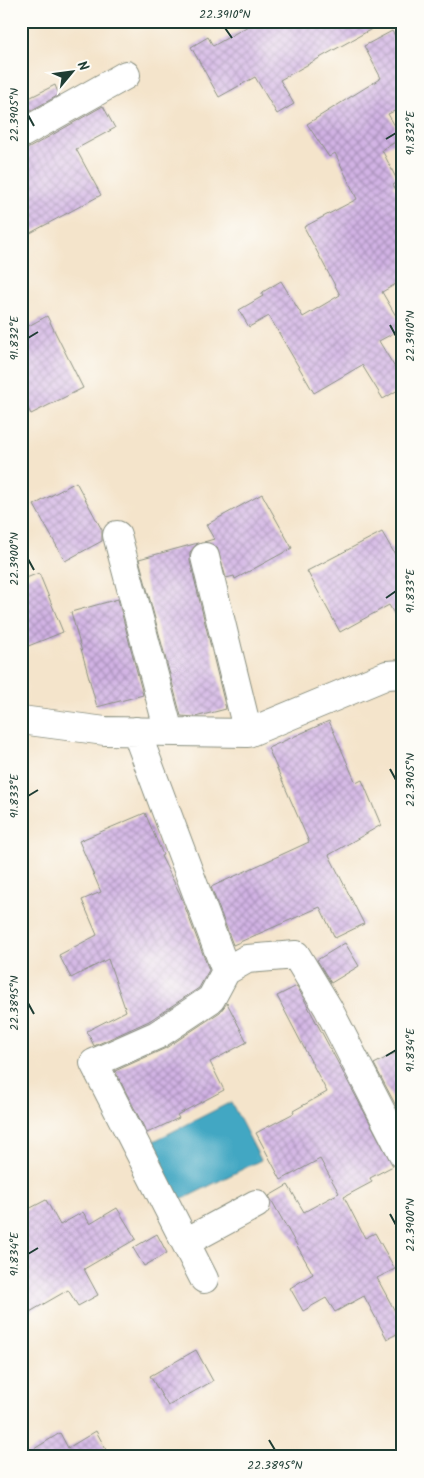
<svg xmlns="http://www.w3.org/2000/svg" width="424" height="1478" font-family="Kalam,sans-serif">
<defs>
<pattern id="building-cross-hatch" width="8" height="8" patternUnits="userSpaceOnUse" patternTransform="scale(1.25)"><rect width="8" height="8" fill="#d1b2e4"/><path d="M0 0l8 8M0 8l8-8" fill="none" stroke="#a992ba"/></pattern>
</defs>
<rect width="100%" height="100%" fill="#fdfcf7"/>
<filter id="ink" filterUnits="userSpaceOnUse"><feTurbulence type="fractalNoise" baseFrequency=".02" numOctaves="2"/><feDisplacementMap in="SourceGraphic" scale="10" xChannelSelector="R" yChannelSelector="G"/><feConvolveMatrix kernelMatrix="1 2 1 2 8 2 1 2 1" color-interpolation-filters="sRGB"/></filter>
<filter id="wash" filterUnits="userSpaceOnUse"><feTurbulence type="fractalNoise" baseFrequency=".0096" numOctaves="4" result="noise"/><feDisplacementMap in="SourceGraphic" scale="20" xChannelSelector="R" yChannelSelector="G"/><feGaussianBlur stdDeviation="1.12" result="paint"/><feColorMatrix in="noise" values="0 0 0 0 0 0 0 0 0 0 0 0 0 0 0 0 0 1.4 0 .05"/><feComposite in="paint" operator="in"/></filter>
<g filter="url(#wash)">
<rect width="100%" height="100%" fill="#f4e4cb"/>
<path fill="#43a7c3" stroke="#31727c" d="M 231,1102 L 261,1160 L 177,1202 L 148,1144 Z"/>
<g id="blocks">
<path fill="url(#building-cross-hatch)" d="M 257,21 L 386,21 L 280,80 L 294,104 L 277,114 L 255,77 L 219,97 L 191,47 L 208,37 L 213,46 Z
M 392,31 L 403,50 L 403,116 L 399,109 L 388,114 L 402,138 L 382,150 L 398,182 L 393,185 L 403,201 L 403,280 L 382,292 L 403,328 L 379,341 L 403,381 L 403,387 L 383,399 L 362,365 L 314,393 L 269,316 L 249,327 L 239,310 L 263,296 L 261,293 L 281,281 L 303,317 L 340,295 L 304,227 L 357,199 L 335,153 L 329,157 L 307,124 L 381,78 L 364,46 Z
M 55,85 L 59,95 L 21,116 L 21,102 Z
M 103,106 L 115,128 L 76,149 L 101,195 L 21,238 L 21,150 L 29,148 Z
M 47,316 L 83,388 L 31,414 L 21,396 L 21,330 Z
M 76,482 L 102,530 L 102,541 L 65,561 L 34,505 Z
M 262,494 L 292,548 L 235,579 L 234,576 L 226,578 L 217,547 L 204,542 L 214,539 L 206,525 Z
M 382,532 L 403,568 L 403,629 L 389,605 L 340,632 L 307,571 Z
M 198,543 L 190,552 L 190,561 L 226,709 L 195,717 L 181,716 L 139,559 Z
M 39,573 L 63,632 L 21,649 L 21,580 Z
M 118,599 L 143,695 L 97,707 L 71,612 Z
M 329,721 L 356,783 L 362,780 L 381,825 L 329,855 L 364,924 L 335,938 L 320,907 L 233,945 L 211,887 L 309,842 L 268,748 Z
M 145,813 L 163,855 L 161,856 L 180,894 L 209,970 L 199,988 L 149,1021 L 94,1046 L 87,1031 L 126,1011 L 108,959 L 71,978 L 59,955 L 97,935 L 82,900 L 101,892 L 79,841 Z
M 345,943 L 359,966 L 331,983 L 317,960 Z
M 297,986 L 393,1166 L 370,1178 L 372,1182 L 344,1197 L 365,1238 L 375,1233 L 395,1269 L 377,1278 L 403,1326 L 403,1331 L 387,1339 L 364,1296 L 335,1312 L 326,1298 L 303,1311 L 290,1288 L 313,1274 L 269,1196 L 288,1185 L 304,1212 L 339,1193 L 320,1159 L 281,1180 L 256,1133 L 294,1113 L 293,1111 L 327,1092 L 277,996 Z
M 227,1003 L 247,1042 L 210,1062 L 224,1090 L 177,1115 L 179,1118 L 147,1133 L 115,1071 L 166,1048 L 220,1012 Z
M 403,1049 L 403,1119 L 374,1064 Z
M 46,1200 L 60,1225 L 83,1212 L 90,1224 L 117,1208 L 136,1239 L 84,1269 L 98,1295 L 78,1306 L 68,1290 L 21,1317 L 21,1213 Z
M 157,1234 L 167,1253 L 144,1266 L 133,1248 Z
M 196,1350 L 213,1381 L 168,1406 L 150,1376 Z
M 96,1431 L 110,1457 L 21,1457 L 60,1433 L 68,1448 Z"/>
</g>
</g>
<g filter="url(#ink)">
<use href="#blocks" fill-opacity="0" stroke="#8a9080" stroke-width="1"/>
<g fill="none" stroke-linecap="round" stroke-linejoin="round">
<g stroke="#8a9080" stroke-width="30">
<path id="minor" d="M 21,134 L 126,75
M 117,535 L 169,732
M 205,557 L 248,733
M 21,720 L 105,731 L 248,733 L 387,675 L 403,674
M 136,731 L 226,971 L 247,959 L 296,955 L 328,1008 L 403,1154
M 186,1242 L 256,1204
M 204,1279 L 94,1063 L 157,1035 L 211,999 L 226,971"/>
</g>
<use href="#minor" stroke="#fff" stroke-width="28"/>
</g>
</g>
<path fill="none" stroke="#1f3d34" stroke-width="2" d="M 225,28 L 232,38M 28,115 L 34,126M 386,139 L 396,133M 390,325 L 396,336M 28,338 L 38,332M 28,559 L 34,570M 386,598 L 396,591M 390,769 L 396,780M 28,796 L 38,790M 28,1003 L 34,1014M 386,1056 L 396,1050M 390,1214 L 396,1225M 28,1254 L 38,1248M 269,1440 L 275,1450"/>
<rect width="424" height="1478" fill="none" stroke="#fdfcf7" stroke-width="55"/>
<g transform="translate(72 72) rotate(61)" stroke="#fdfcf7" stroke-width="4" paint-order="stroke">
<path d="M0-4L9 19L0 12L-9 19Z" fill="#1f3d34"/>
<text y="-8" font-size="14" font-weight="bold" text-anchor="middle" fill="#1f3d34">N</text>
</g>
<rect x="28" y="28" width="368" height="1422" fill="none" stroke="#1f3d34" stroke-width="2"/>
<g font-size="12" text-anchor="middle" fill="#1f3d34">
<text x="225" y="18">22.3910°N</text>
<text transform="translate(14 115) rotate(-90)" y="4">22.3905°N</text>
<text transform="translate(410 133) rotate(-90)" y="4">91.832°E</text>
<text transform="translate(410 336) rotate(-90)" y="4">22.3910°N</text>
<text transform="translate(14 338) rotate(-90)" y="4">91.832°E</text>
<text transform="translate(14 559) rotate(-90)" y="4">22.3900°N</text>
<text transform="translate(410 591) rotate(-90)" y="4">91.833°E</text>
<text transform="translate(410 780) rotate(-90)" y="4">22.3905°N</text>
<text transform="translate(14 796) rotate(-90)" y="4">91.833°E</text>
<text transform="translate(14 1003) rotate(-90)" y="4">22.3895°N</text>
<text transform="translate(410 1050) rotate(-90)" y="4">91.834°E</text>
<text transform="translate(410 1225) rotate(-90)" y="4">22.3900°N</text>
<text transform="translate(14 1254) rotate(-90)" y="4">91.834°E</text>
<text x="275" y="1469">22.3895°N</text>
</g>
</svg>
